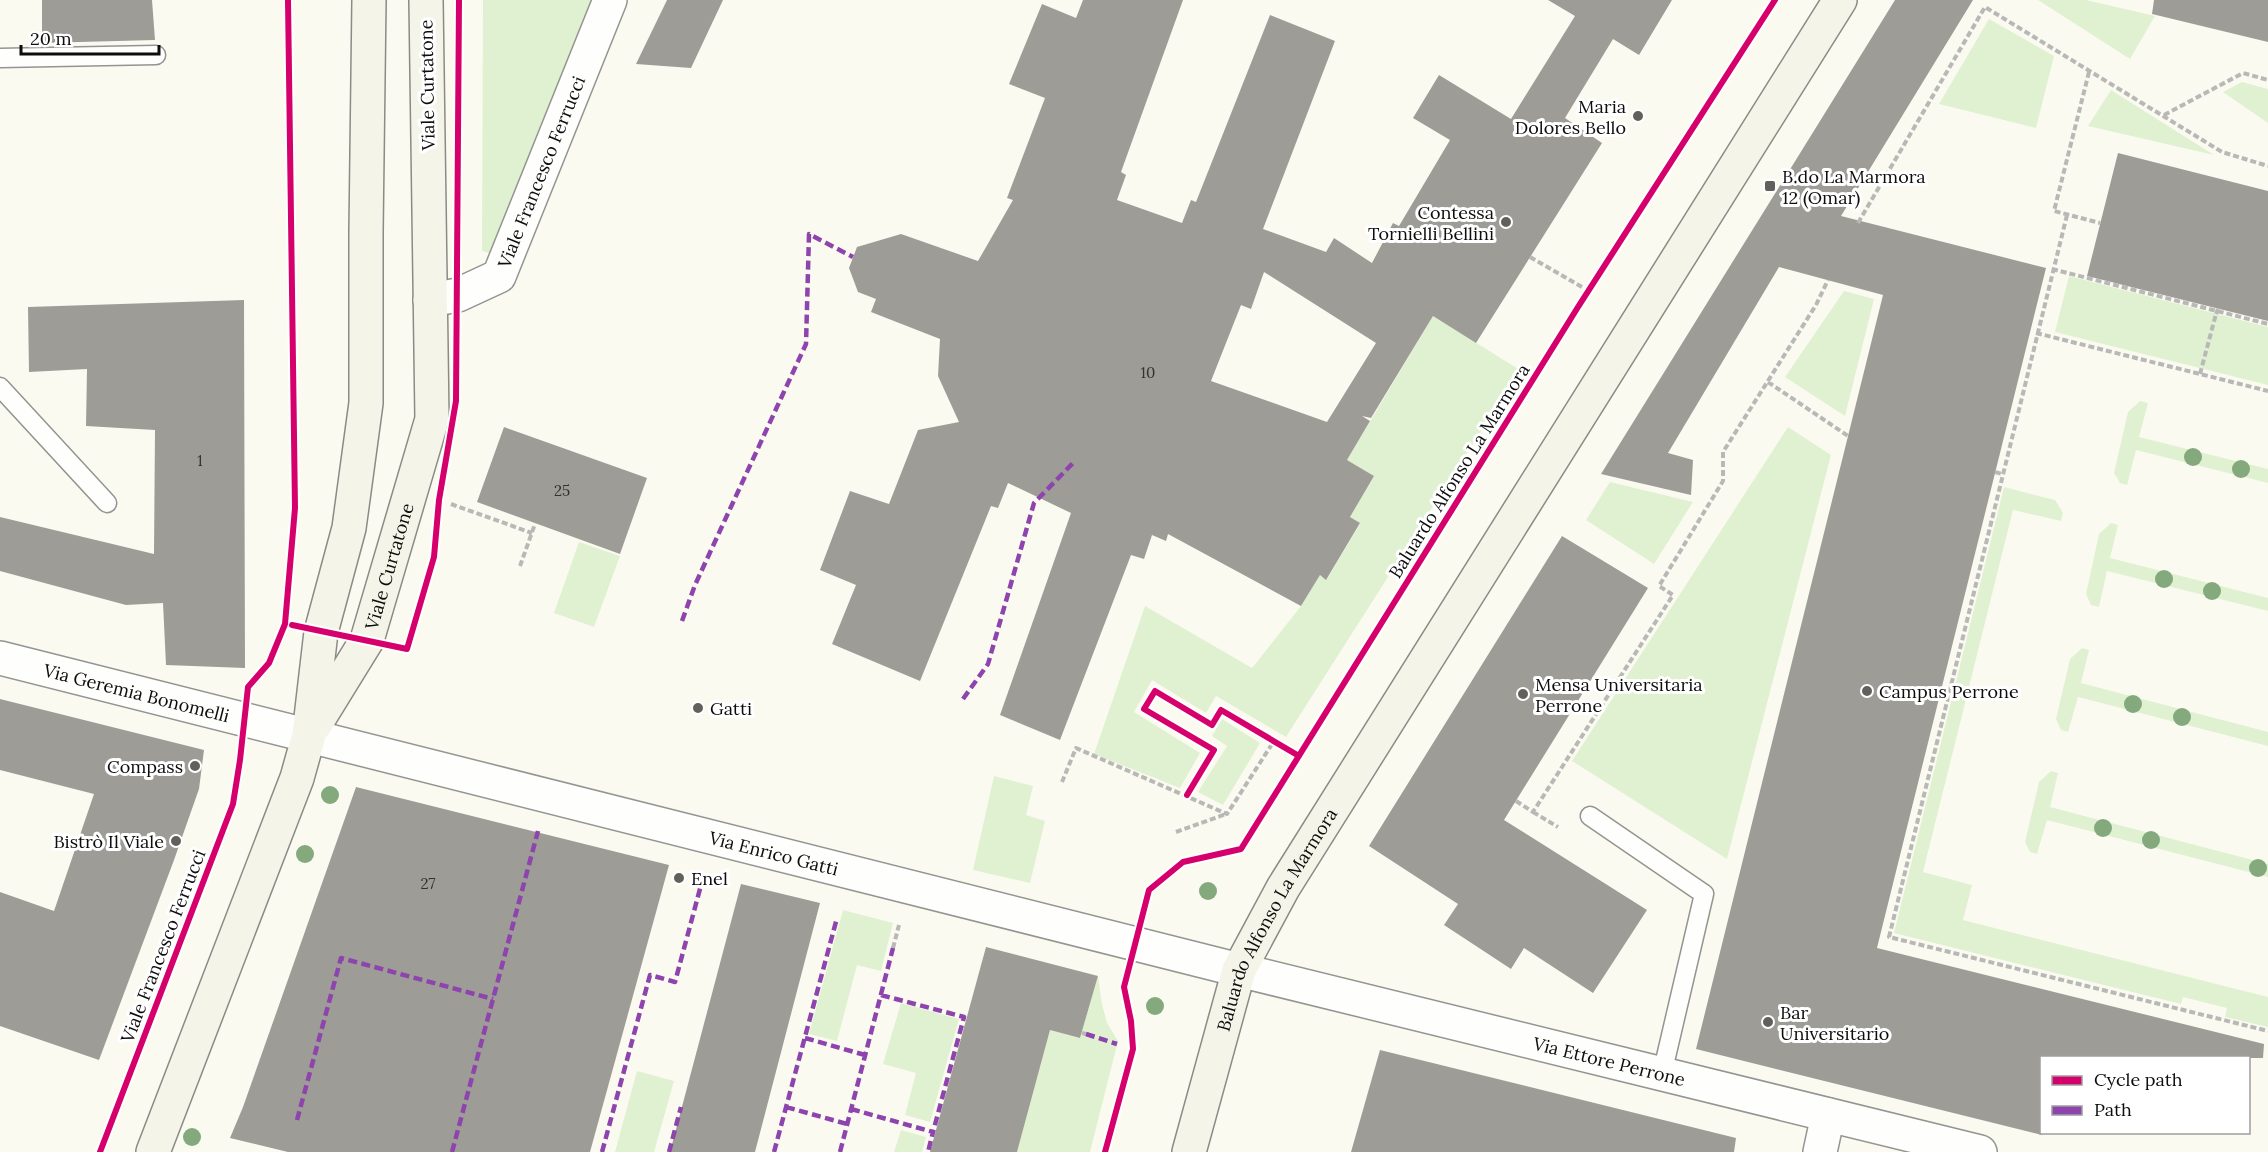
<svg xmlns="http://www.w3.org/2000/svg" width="2268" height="1152" font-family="Lora,serif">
<rect width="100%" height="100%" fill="#fbfaf1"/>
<path fill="#e0f1d1" d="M 483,0 L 594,0 L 492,254 L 482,251 Z
M 2038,0 L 2086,0 L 2155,16 L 2130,59 Z
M 1989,19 L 2054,56 L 2036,128 L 1939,104 Z
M 2242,82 L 2268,89 L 2268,123 L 2223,92 Z
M 2111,90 L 2214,155 L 2088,126 Z
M 2069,276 L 2268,327 L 2268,385 L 2055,332 Z
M 1844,291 L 1874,299 L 1845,416 L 1785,377 Z
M 1433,316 L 1520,370 L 1286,737 L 1216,696 L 1206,713 L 1152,680 L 1134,712 L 1200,753 L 1180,788 L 1094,754 L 1145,606 L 1252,668 L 1301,606 L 1320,575 L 1327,579 L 1360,524 L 1350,517 L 1374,476 L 1347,460 Z
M 2140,401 L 2148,403 L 2139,437 L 2268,469 L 2268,483 L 2136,450 L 2127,485 L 2120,483 L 2114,473 L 2128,412 Z
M 1788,427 L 1831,455 L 1727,859 L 1572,761 Z
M 1610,482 L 1693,502 L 1654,564 L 1586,520 Z
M 2004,487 L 2055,500 L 2063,513 L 2061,521 L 2013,510 L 1923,872 L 1972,885 L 1963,920 L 2268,997 L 2268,1027 L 2225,1017 L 2227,1008 L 2183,997 L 2181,1004 L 1894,933 Z
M 2111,523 L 2118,525 L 2110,558 L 2268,598 L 2268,611 L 2107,571 L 2099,607 L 2091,605 L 2086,594 L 2099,534 Z
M 579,542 L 620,556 L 594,627 L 554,613 Z
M 2082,648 L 2089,650 L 2081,683 L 2268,732 L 2268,746 L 2078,697 L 2068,732 L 2061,730 L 2056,719 L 2070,659 Z
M 1222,719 L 1260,743 L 1223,805 L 1198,792 L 1227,746 L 1212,736 Z
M 2051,771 L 2058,773 L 2050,807 L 2268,864 L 2268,877 L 2047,820 L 2037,854 L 2030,852 L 2025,842 L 2039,782 Z
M 994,776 L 1033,786 L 1026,815 L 1045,821 L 1030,883 L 973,870 Z
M 843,910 L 893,923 L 881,971 L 857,965 L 837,1041 L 809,1034 Z
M 1098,976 L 1102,1004 L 1107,1023 L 1118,1041 L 1090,1152 L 1017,1152 L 1050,1030 L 1080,1038 Z
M 901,1003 L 959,1019 L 930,1122 L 905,1115 L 916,1073 L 883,1064 Z
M 637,1071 L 674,1081 L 654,1152 L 615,1152 Z
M 901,1130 L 926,1137 L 922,1152 L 894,1152 Z"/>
<path fill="#9e9c97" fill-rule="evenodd" d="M 42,0 L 152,0 L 155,40 L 42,43 Z
M 667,0 L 723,0 L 691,68 L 636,64 Z
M 1083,0 L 1183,0 L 1121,172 L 1126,175 L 1117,200 L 1182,223 L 1191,200 L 1196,202 L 1270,15 L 1335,41 L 1263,229 L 1326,252 L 1334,238 L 1372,263 L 1393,223 L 1399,226 L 1450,140 L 1413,118 L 1439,75 L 1511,119 L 1575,16 L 1548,0 L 1672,0 L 1639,55 L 1613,39 L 1565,118 L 1602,143 L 1476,343 L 1433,316 L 1371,418 L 1362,416 L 1370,421 L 1347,460 L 1374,476 L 1350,517 L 1360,523 L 1326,580 L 1320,575 L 1301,606 L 1168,534 L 1166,541 L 1152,535 L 1144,559 L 1131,555 L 1060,740 L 1000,715 L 1071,513 L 1008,483 L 998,508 L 991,506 L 920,681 L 832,644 L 856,585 L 820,570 L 850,491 L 889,504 L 918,430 L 959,422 L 938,376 L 940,339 L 871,312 L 876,299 L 858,292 L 849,268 L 857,247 L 901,234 L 978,261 L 1013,200 L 1007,198 L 1045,98 L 1009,84 L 1042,4 L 1076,18 ZM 1264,272 L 1376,343 L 1327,422 L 1211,381 L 1241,305 L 1251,309 Z
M 1895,0 L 1973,0 L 1841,216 L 2046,268 L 1877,948 L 2264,1044 L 2263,1058 L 2042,1058 L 2042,1135 L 1696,1049 L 1883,295 L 1779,267 L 1668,453 L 1693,460 L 1691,495 L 1601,474 Z
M 2154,0 L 2268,0 L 2268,42 L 2152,14 Z
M 2118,153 L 2268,191 L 2268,321 L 2087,276 Z
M 244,300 L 245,668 L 166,665 L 163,603 L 126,605 L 0,571 L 0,517 L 154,554 L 155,430 L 86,426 L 87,369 L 29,372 L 28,307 Z
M 504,427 L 647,478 L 620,554 L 477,502 Z
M 1562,536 L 1648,588 L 1504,820 L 1647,910 L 1593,993 L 1524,948 L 1511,969 L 1444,925 L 1458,904 L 1369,846 Z
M 0,699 L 204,750 L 199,789 L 174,860 L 99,1060 L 0,1026 L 0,892 L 54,911 L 94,794 L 0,770 Z
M 356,787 L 669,865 L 590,1152 L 288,1152 L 230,1138 L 243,1107 Z
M 741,884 L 820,903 L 755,1152 L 670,1152 Z
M 986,947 L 1098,976 L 1080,1038 L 1050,1030 L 1017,1152 L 930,1152 Z
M 1380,1050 L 1736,1138 L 1734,1152 L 1351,1152 Z"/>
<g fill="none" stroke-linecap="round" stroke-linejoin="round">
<g stroke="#949490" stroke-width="21">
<path id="lane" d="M 0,58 L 156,55
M 0,387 L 107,503
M 1590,816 L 1704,894 L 1662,1074"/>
</g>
<g stroke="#949490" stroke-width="36">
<g id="street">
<path id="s1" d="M 430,300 L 458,295 L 499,276 L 610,0"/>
<path id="s2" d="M 0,658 L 1239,970 L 1980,1152"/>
<path d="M 1820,1152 L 1828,1115"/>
</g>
</g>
<g stroke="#8b8a86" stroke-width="36">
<g id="secondary">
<path id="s3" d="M 314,726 L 367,640 L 432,419 L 426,0"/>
<path d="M 153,1152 L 297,778 L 309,735 L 321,632 L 349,528 L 366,403 L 366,232 L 369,0"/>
<path id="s4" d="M 1189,1152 L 1239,970 L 1283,888 L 1840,0"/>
</g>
</g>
<path stroke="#b8b8b6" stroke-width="4" stroke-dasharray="6 3" stroke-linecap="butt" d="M 2089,72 L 2054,211 L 2100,223
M 2164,115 L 2243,73 L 2268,80
M 2067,215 L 1889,937 L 2268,1031
M 1858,223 L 1985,7 L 2222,152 L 2268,166
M 1530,257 L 1589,291
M 2052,269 L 2268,324
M 2036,333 L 2268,391
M 2200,374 L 2216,314
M 1768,382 L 1848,436
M 1995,472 L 2002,474
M 451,504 L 532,533
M 520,566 L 535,524
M 1062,782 L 1076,748 L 1227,814 L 1274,741
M 1516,801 L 1533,812 L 1673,595 L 1659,586 L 1723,481 L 1723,452 L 1816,305 L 1828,280
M 1533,812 L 1558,827
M 1176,832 L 1226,814
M 893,948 L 899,925
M 1082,1033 L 1086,1034"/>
<use href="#lane" stroke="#fefefd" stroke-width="18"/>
<use href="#street" stroke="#fefefd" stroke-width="33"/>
<use href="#secondary" stroke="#f4f5e8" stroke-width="33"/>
<path stroke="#b8b8b6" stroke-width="4" stroke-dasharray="6 3" stroke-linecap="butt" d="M 2216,314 L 2218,309"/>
<path stroke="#8e44ad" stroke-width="4.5" stroke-dasharray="9 4.5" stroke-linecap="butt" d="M 682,621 L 695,585 L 806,344 L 809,234 L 853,257
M 963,699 L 988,664 L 1034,503 L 1073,463
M 881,995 L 964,1017 L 933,1132
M 1086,1034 L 1117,1044
M 805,1038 L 865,1055
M 786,1107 L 847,1124
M 851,1109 L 933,1132 L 928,1152
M 297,1120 L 341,958 L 493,999
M 452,1152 L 538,831
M 602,1152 L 650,975 L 675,982 L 704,874
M 669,1152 L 681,1107
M 774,1152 L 837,918
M 840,1152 L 893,948"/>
<g stroke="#fff" stroke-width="10">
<path id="cycleway" d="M 292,625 L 407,649 L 434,557 L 439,500 L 456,401 L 459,0
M 1187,795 L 1214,750 L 1144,709 L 1155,691 L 1212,725 L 1221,710 L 1299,756
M 100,1152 L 233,804 L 240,760 L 248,687 L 269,663 L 285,624 L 295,508 L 288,0
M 1105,1152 L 1133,1049 L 1131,1021 L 1124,987 L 1149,890 L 1183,862 L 1241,849 L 1578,307 L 1775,0"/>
</g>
<use href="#cycleway" stroke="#d6006c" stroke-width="6"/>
</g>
<g fill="#83a97c">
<circle cx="2193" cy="457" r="9"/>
<circle cx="2241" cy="469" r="9"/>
<circle cx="2164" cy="579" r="9"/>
<circle cx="2212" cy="591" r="9"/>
<circle cx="2133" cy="704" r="9"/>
<circle cx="2182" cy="717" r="9"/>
<circle cx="330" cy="795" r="9"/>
<circle cx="2103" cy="828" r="9"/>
<circle cx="2151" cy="840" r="9"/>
<circle cx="305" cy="854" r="9"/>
<circle cx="2258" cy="868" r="9"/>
<circle cx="1208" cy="891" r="9"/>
<circle cx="1155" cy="1006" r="9"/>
<circle cx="192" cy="1137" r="9"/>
</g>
<g fill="#60605d" stroke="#fff" stroke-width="2">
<circle cx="1638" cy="116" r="6"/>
<rect x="1764" y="180" width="12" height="12" rx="3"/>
<circle cx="1506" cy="222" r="6"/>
<circle cx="1867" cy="691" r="6"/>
<circle cx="1523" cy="694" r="6"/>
<circle cx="698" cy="708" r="6"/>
<circle cx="195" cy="766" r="6"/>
<circle cx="176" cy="841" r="6"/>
<circle cx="679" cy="878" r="6"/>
<circle cx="1768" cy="1022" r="6"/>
</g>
<g text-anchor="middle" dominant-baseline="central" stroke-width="6" stroke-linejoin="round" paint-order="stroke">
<g font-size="15" fill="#313130">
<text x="1148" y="372">10</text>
<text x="200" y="460">1</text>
<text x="562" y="490">25</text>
<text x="428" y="883">27</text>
</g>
<g font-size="18" fill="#0d0d0d" stroke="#fff">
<text transform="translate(427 85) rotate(-91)">Viale Curtatone</text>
<text stroke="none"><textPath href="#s1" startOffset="186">Viale Francesco Ferrucci</textPath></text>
<text transform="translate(1459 471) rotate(-58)">Baluardo Alfonso La Marmora</text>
<text stroke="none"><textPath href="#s3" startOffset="178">Viale Curtatone</textPath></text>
<text stroke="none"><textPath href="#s2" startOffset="141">Via Geremia Bonomelli</textPath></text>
<text stroke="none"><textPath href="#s2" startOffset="798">Via Enrico Gatti</textPath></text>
<text stroke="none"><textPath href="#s4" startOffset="250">Baluardo Alfonso La Marmora</textPath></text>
<text transform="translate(163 946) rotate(-69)">Viale Francesco Ferrucci</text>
<text stroke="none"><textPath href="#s2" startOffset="1659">Via Ettore Perrone</textPath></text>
</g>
<g font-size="18" fill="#0d0d0d" stroke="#fff" text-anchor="start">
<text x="1626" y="106" text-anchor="end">Maria<tspan x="1626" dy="21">Dolores Bello</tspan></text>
<text x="1782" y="176">B.do La Marmora<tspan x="1782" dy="21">12 (Omar)</tspan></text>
<text x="1494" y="212" text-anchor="end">Contessa<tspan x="1494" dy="21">Tornielli Bellini</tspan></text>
<text x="1535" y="684">Mensa Universitaria<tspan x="1535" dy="21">Perrone</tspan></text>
<text x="1879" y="691">Campus Perrone</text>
<text x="710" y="708">Gatti</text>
<text x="183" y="766" text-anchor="end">Compass</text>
<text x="164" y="841" text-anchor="end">Bistrò Il Viale</text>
<text x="691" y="878">Enel</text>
<text x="1780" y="1012">Bar<tspan x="1780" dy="21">Universitario</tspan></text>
</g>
</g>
<rect x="2040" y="1056" width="210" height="78" fill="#ffffff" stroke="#9e9e9e" stroke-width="1.5"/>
<rect x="2052" y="1076" width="30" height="9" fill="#d6006c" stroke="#9e9e9e" stroke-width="1.5"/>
<text x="2094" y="1086" font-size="18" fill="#0d0d0d">Cycle path</text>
<rect x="2052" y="1106" width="30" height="9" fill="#8e44ad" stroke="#9e9e9e" stroke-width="1.5"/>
<text x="2094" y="1116" font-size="18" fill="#0d0d0d">Path</text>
<path d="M21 45v9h138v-9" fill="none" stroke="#0d0d0d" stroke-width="3"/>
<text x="30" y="45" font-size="18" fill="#0d0d0d" stroke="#ffffff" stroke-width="4.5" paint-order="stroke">20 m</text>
</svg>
